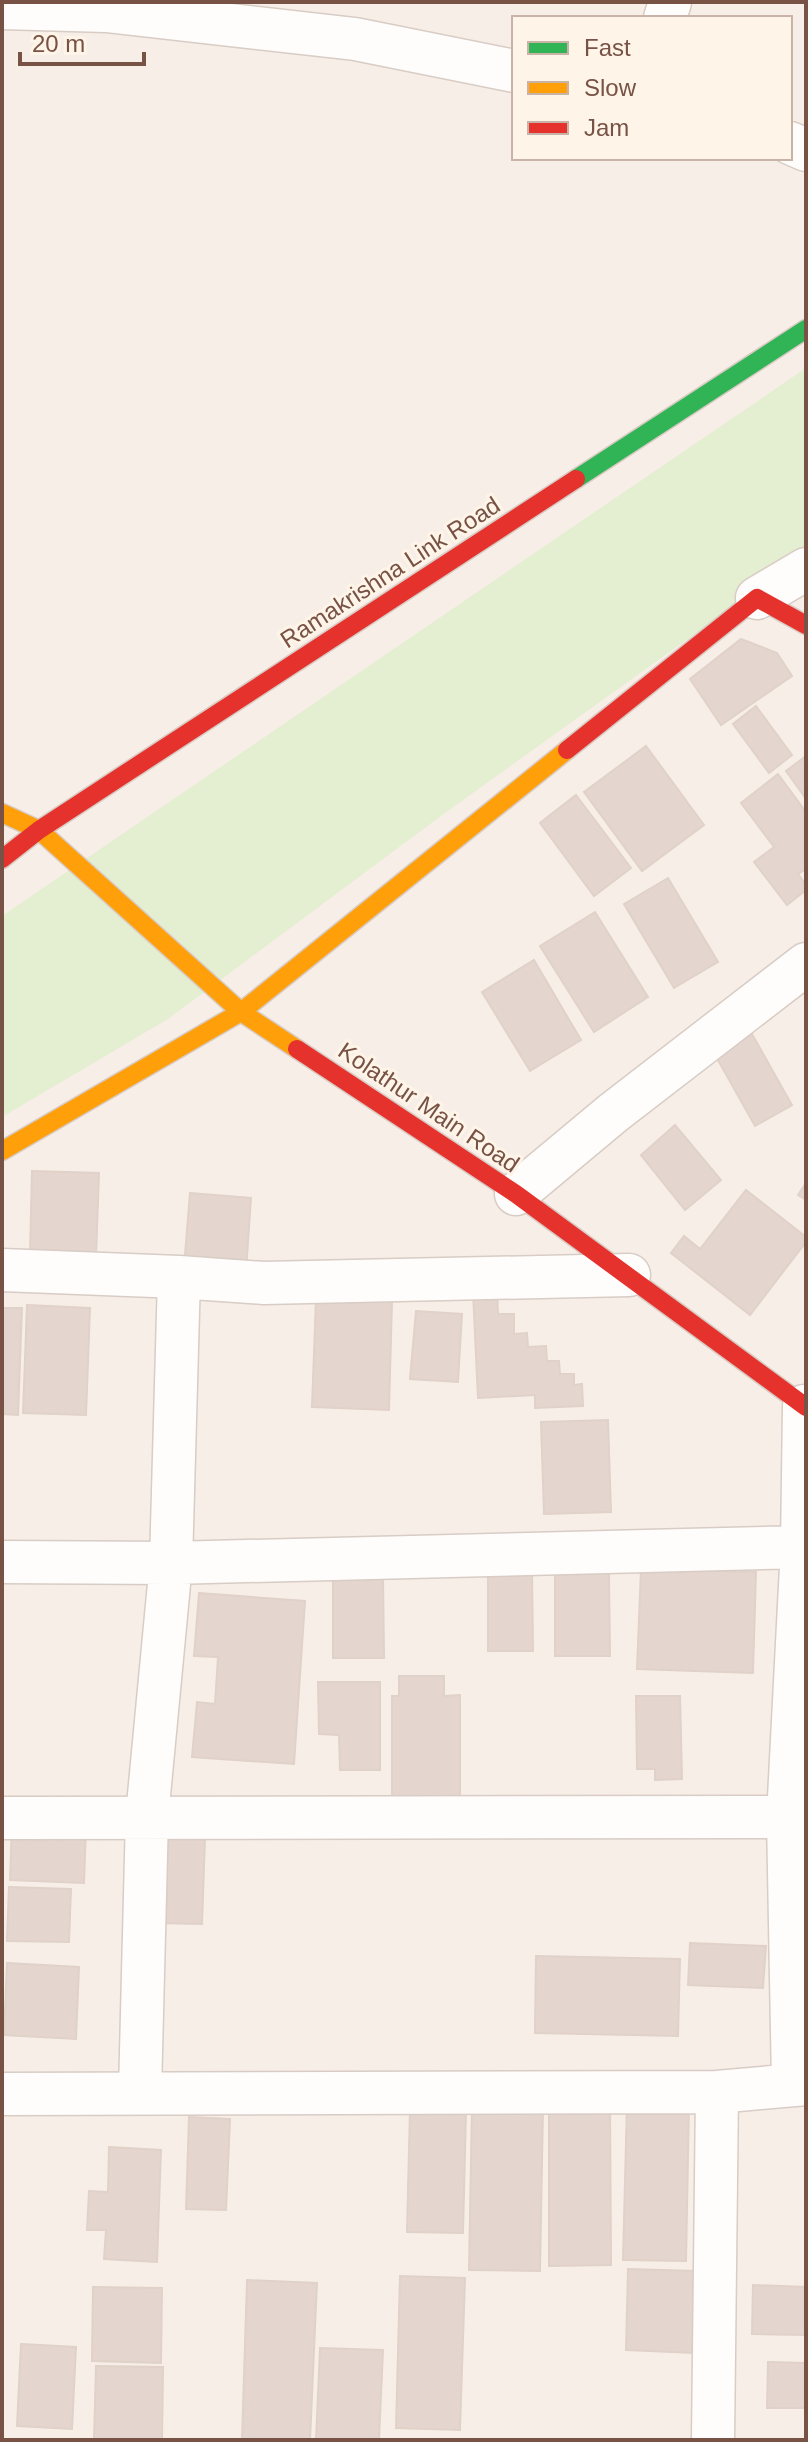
<svg xmlns="http://www.w3.org/2000/svg" width="808" height="2442" font-family="Helvetica,sans-serif">
<rect width="100%" height="100%" fill="#f7efe7"/>
<path fill="#e4eed0" d="M 806,368 L 806,554 L 445,813 L 168,1019 L 2,1117 L 2,916 Z"/>
<path fill="#e4d6ce" stroke="#e0d1c9" stroke-width="2" d="M 741,639 L 777,653 L 792,676 L 721,725 L 690,679 Z
M 756,706 L 792,755 L 769,773 L 733,724 Z
M 646,746 L 704,825 L 642,871 L 584,792 Z
M 806,756 L 806,799 L 786,771 Z
M 778,774 L 806,812 L 806,869 L 798,874 L 806,885 L 806,890 L 787,905 L 754,862 L 774,847 L 741,803 Z
M 576,795 L 631,868 L 594,896 L 540,823 Z
M 668,878 L 718,962 L 674,988 L 624,904 Z
M 595,912 L 648,997 L 594,1032 L 540,946 Z
M 534,960 L 581,1040 L 530,1071 L 482,992 Z
M 752,1034 L 792,1105 L 755,1126 L 715,1055 Z
M 675,1125 L 721,1180 L 685,1210 L 641,1155 Z
M 32,1171 L 99,1173 L 96,1257 L 30,1254 Z
M 806,1183 L 806,1200 L 798,1195 Z
M 746,1190 L 806,1237 L 806,1242 L 750,1315 L 671,1253 L 684,1236 L 700,1249 Z
M 190,1193 L 251,1198 L 246,1271 L 184,1267 Z
M 497,1291 L 498,1314 L 514,1314 L 514,1334 L 527,1333 L 528,1347 L 546,1346 L 547,1361 L 559,1361 L 560,1374 L 574,1374 L 574,1385 L 582,1384 L 583,1406 L 535,1408 L 535,1395 L 478,1398 L 473,1292 Z
M 316,1299 L 392,1301 L 389,1410 L 312,1407 Z
M 27,1305 L 90,1308 L 86,1415 L 23,1413 Z
M 2,1308 L 22,1308 L 18,1415 L 2,1414 Z
M 416,1311 L 462,1314 L 458,1382 L 410,1379 Z
M 608,1420 L 611,1512 L 544,1514 L 541,1422 Z
M 555,1565 L 593,1565 L 593,1573 L 609,1573 L 610,1656 L 555,1656 Z
M 641,1569 L 756,1572 L 753,1673 L 637,1669 Z
M 488,1570 L 532,1570 L 533,1651 L 488,1651 Z
M 333,1575 L 383,1575 L 384,1658 L 333,1658 Z
M 199,1593 L 305,1601 L 294,1764 L 192,1757 L 197,1702 L 215,1704 L 218,1657 L 194,1656 Z
M 399,1676 L 444,1676 L 444,1696 L 460,1695 L 460,1798 L 392,1800 L 392,1696 L 399,1696 Z
M 318,1682 L 380,1682 L 380,1770 L 340,1770 L 339,1735 L 319,1734 Z
M 636,1696 L 680,1696 L 682,1779 L 655,1780 L 655,1769 L 637,1769 Z
M 12,1824 L 86,1827 L 84,1883 L 10,1880 Z
M 160,1837 L 205,1838 L 202,1924 L 157,1923 Z
M 9,1887 L 71,1889 L 69,1942 L 7,1941 Z
M 690,1943 L 766,1946 L 763,1988 L 688,1985 Z
M 536,1956 L 680,1959 L 678,2036 L 535,2033 Z
M 7,1963 L 79,1967 L 76,2039 L 4,2035 Z
M 549,2102 L 610,2102 L 611,2265 L 549,2266 Z
M 627,2103 L 689,2104 L 686,2261 L 623,2260 Z
M 472,2106 L 543,2108 L 540,2271 L 469,2270 Z
M 410,2109 L 466,2111 L 463,2233 L 407,2232 Z
M 189,2117 L 230,2119 L 226,2210 L 186,2209 Z
M 109,2147 L 161,2150 L 157,2262 L 104,2259 L 106,2230 L 87,2230 L 89,2191 L 108,2192 Z
M 628,2269 L 696,2271 L 694,2353 L 626,2350 Z
M 400,2276 L 465,2278 L 460,2430 L 396,2428 Z
M 247,2280 L 317,2283 L 310,2440 L 242,2440 Z
M 753,2285 L 806,2287 L 806,2335 L 752,2334 Z
M 93,2287 L 162,2288 L 161,2363 L 92,2361 Z
M 21,2344 L 76,2347 L 72,2429 L 17,2426 Z
M 320,2348 L 383,2350 L 379,2440 L 316,2440 Z
M 768,2362 L 806,2363 L 806,2408 L 767,2408 Z
M 96,2366 L 163,2367 L 162,2440 L 94,2440 Z"/>
<g fill="none" stroke-linecap="round" stroke-linejoin="round">
<g stroke="#d8ccc5" stroke-width="45">
<path id="street" d="M 2,8 L 106,11 L 355,39 L 514,71
M 665,18 L 670,2
M 790,143 L 806,150
M 757,598 L 806,569
M 516,1194 L 613,1113 L 806,964
M 2,1270 L 179,1277 L 264,1283 L 629,1275
M 2,1562 L 171,1563 L 802,1547
M 2,1818 L 788,1817
M 793,2084 L 788,1817 L 802,1547 L 804,1406
M 140,2092 L 147,1816 L 171,1563 L 179,1277
M 2,2094 L 717,2092 L 806,2084
M 713,2440 L 717,2092"/>
</g>
<g stroke="#d8cac3" stroke-width="21">
<path id="fast" d="M 576,479 L 806,329"/>
</g>
<g stroke="#d8cac3" stroke-width="21">
<path id="slow" d="M 2,813 L 39,830 L 241,1012 L 297,1049
M 2,1151 L 241,1012 L 567,750"/>
</g>
<g stroke="#d8cac3" stroke-width="21">
<path id="jam" d="M 567,750 L 757,598 L 806,625
M 2,859 L 39,830 L 576,479
M 297,1049 L 516,1194 L 806,1407"/>
</g>
<use href="#street" stroke="#fefdfb" stroke-width="42"/>
<use href="#fast" stroke="#30b455" stroke-width="18"/>
<use href="#slow" stroke="#ff9f0a" stroke-width="18"/>
<use href="#jam" stroke="#e5322d" stroke-width="18"/>
</g>
<g text-anchor="middle" dominant-baseline="central" stroke-width="6" stroke-linejoin="round" paint-order="stroke">
<g font-size="24" fill="#775245" stroke="#fff4e8">
<text transform="translate(390 572) rotate(-33)">Ramakrishna Link Road</text>
<text transform="translate(429 1107) rotate(34)">Kolathur Main Road</text>
</g>
</g>
<rect width="808" height="2442" fill="none" stroke="#775245" stroke-width="8"/>
<rect x="512" y="16" width="280" height="144" fill="#fff4e8" stroke="#c9b3a7" stroke-width="2"/>
<rect x="528" y="42" width="40" height="12" fill="#30b455" stroke="#c9b3a7" stroke-width="2"/>
<text x="584" y="56" font-size="24" fill="#775245">Fast</text>
<rect x="528" y="82" width="40" height="12" fill="#ff9f0a" stroke="#c9b3a7" stroke-width="2"/>
<text x="584" y="96" font-size="24" fill="#775245">Slow</text>
<rect x="528" y="122" width="40" height="12" fill="#e5322d" stroke="#c9b3a7" stroke-width="2"/>
<text x="584" y="136" font-size="24" fill="#775245">Jam</text>
<path d="M20 52v12h124v-12" fill="none" stroke="#775245" stroke-width="4"/>
<text x="32" y="52" font-size="24" fill="#775245" stroke="#fff4e8" stroke-width="6" paint-order="stroke">20 m</text>
</svg>
